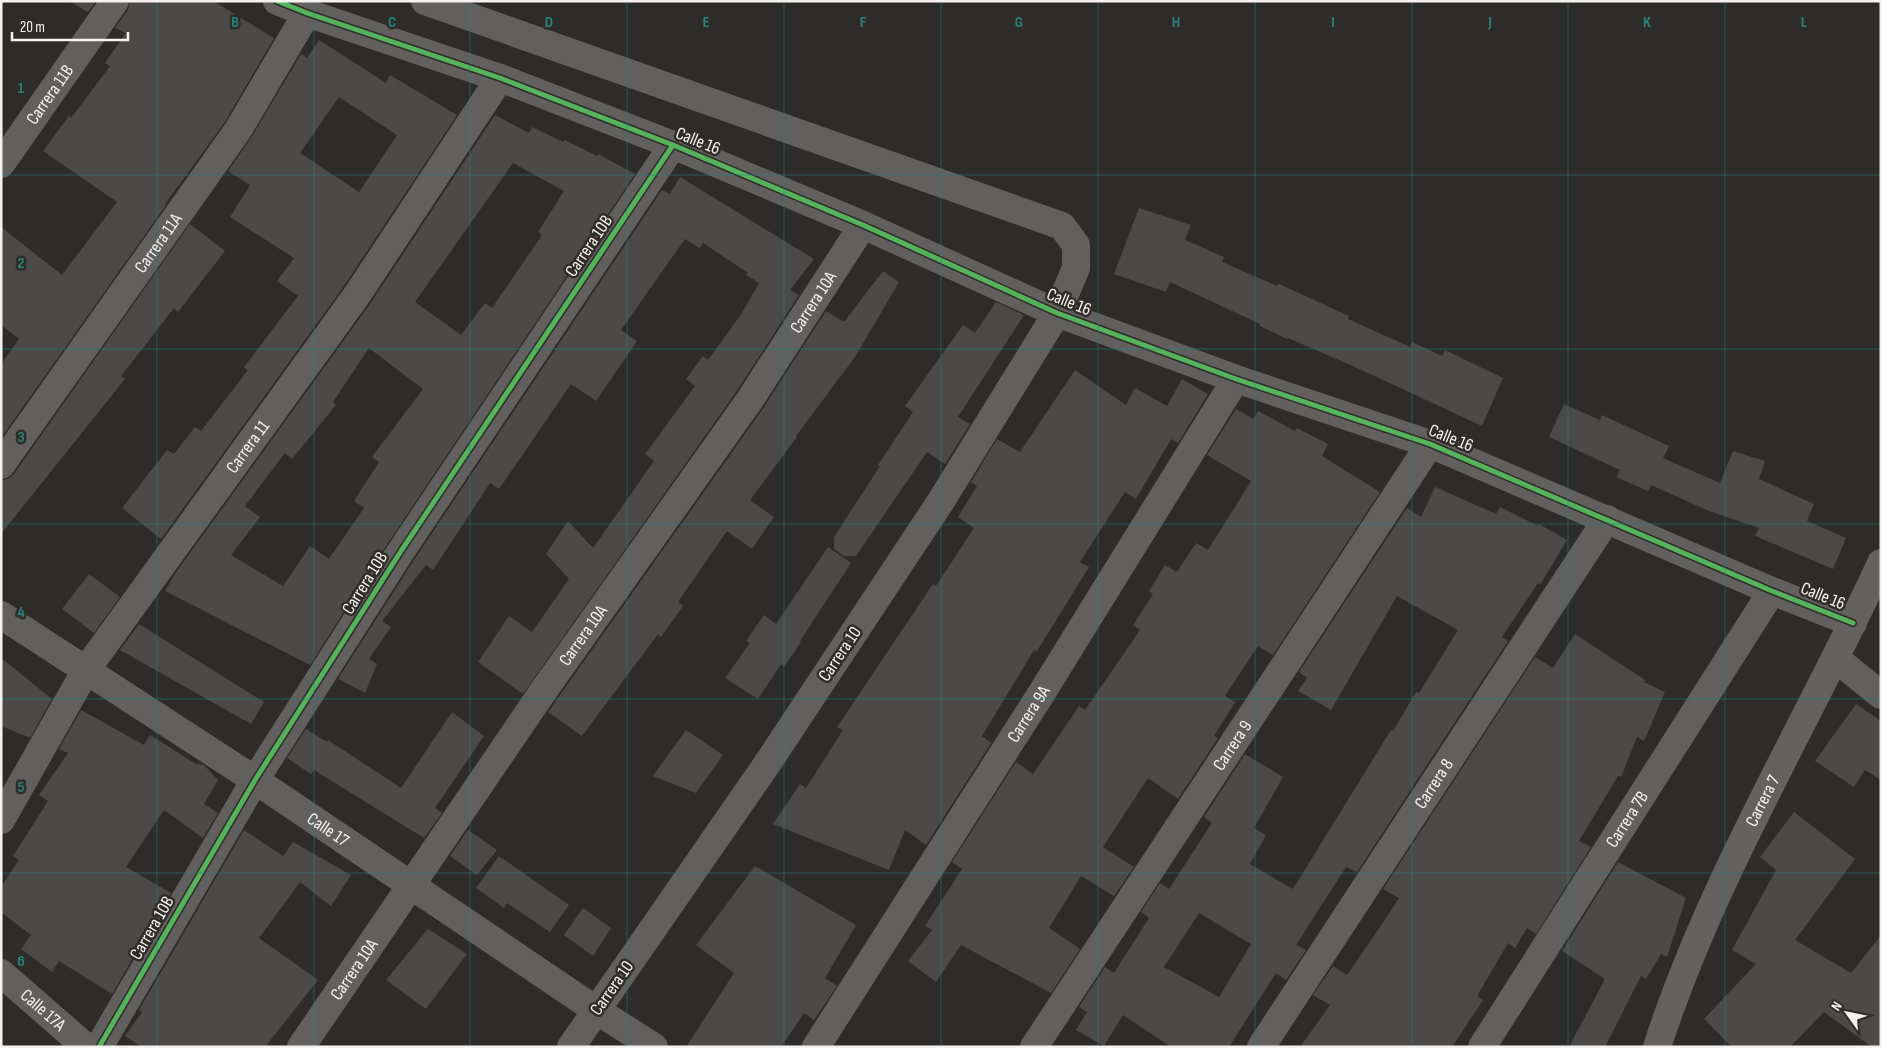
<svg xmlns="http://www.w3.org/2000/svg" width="1882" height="1048" font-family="'Sofia Sans Condensed',sans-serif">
<rect width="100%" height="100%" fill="#2e2c2a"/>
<path fill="#4c4a49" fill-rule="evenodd" d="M 69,1 L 96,1 L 88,12 Z
M 130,1 L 213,1 L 274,38 L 225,122 L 165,204 L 166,205 L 1,438 L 1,364 L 19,339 L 1,325 L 1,227 L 62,275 L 117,202 L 43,151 L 69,116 L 71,118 L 110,66 L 105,63 L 126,33 L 115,28 L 128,10 Z
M 319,40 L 386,83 L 390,75 L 457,115 L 344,286 L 161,539 L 122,508 L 167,450 L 174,454 L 195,427 L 201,431 L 248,370 L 244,367 L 298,296 L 277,281 L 294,258 L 230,217 L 250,185 L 228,171 L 251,138 L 301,54 L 307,58 ZM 339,97 L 397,135 L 359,192 L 300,153 Z
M 495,115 L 529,133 L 532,127 L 563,142 L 565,140 L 597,156 L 598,154 L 635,174 L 388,543 L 310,665 L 165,591 L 177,571 L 370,304 ZM 513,163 L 564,191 L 538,232 L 542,235 L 492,308 L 485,303 L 461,335 L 415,302 ZM 369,348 L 423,389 L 372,457 L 379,462 L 354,501 L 364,508 L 329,559 L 310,546 L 283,586 L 231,555 L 260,517 L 245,506 L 285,453 L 292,459 L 336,405 L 333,402 Z
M 680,177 L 814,259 L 790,290 L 799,295 L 736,392 L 523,694 L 478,662 L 509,616 L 532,632 L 569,579 L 546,554 L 568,521 L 593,548 L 654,461 L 645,454 L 695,386 L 686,379 L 703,356 L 708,360 L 742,313 L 759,283 L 746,275 L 748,273 L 703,243 L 700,248 L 685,239 L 621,330 L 637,341 L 596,401 L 571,384 L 499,489 L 490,483 L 433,570 L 426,565 L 382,621 L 391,627 L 369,659 L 377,664 L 365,693 L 338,679 L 414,560 L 662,190 L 670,194 Z
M 1139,208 L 1191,225 L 1185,240 L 1224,257 L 1222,262 L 1277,286 L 1279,284 L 1349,316 L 1348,319 L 1410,347 L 1412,342 L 1442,356 L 1445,350 L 1503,378 L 1482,426 L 1355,367 L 1288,338 L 1287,339 L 1260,326 L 1260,324 L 1170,282 L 1166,292 L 1114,274 Z
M 190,224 L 225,251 L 178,312 L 174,308 L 121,376 L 125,379 L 1,534 L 1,480 L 8,479 L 14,474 Z
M 883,271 L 899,282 L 855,357 L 796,436 L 797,437 L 750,500 L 774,517 L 752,549 L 727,531 L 678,602 L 683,606 L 661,637 L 658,634 L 582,736 L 548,712 L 762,410 L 826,311 L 844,322 Z
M 996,302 L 1024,315 L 958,417 L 970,424 L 945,464 L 927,452 L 856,556 L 844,556 L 834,549 L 834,537 L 880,466 L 878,465 L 913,412 L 905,406 L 963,325 L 975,333 Z
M 1075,370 L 1126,405 L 1135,388 L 1167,406 L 1182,379 L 1208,394 L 1178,443 L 1171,439 L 1136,499 L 1125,492 L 1080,562 L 1089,567 L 1037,651 L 1034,650 L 982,736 L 991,743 L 926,845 L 905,830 L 889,870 L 773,824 L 800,784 L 806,788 L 843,730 L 837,727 L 933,584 L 936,586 L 974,528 L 958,517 L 977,486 L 971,482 L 997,439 L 1020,452 Z
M 1564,404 L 1600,420 L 1602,415 L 1669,446 L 1663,458 L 1720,483 L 1733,451 L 1765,461 L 1759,479 L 1814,504 L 1807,521 L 1846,538 L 1833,569 L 1755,536 L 1759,528 L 1709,511 L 1651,485 L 1648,491 L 1616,477 L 1620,470 L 1549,437 Z
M 1236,409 L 1253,419 L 1258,411 L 1295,431 L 1297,428 L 1328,444 L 1322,456 L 1380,492 L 1273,655 L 1258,646 L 1225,696 L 1235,702 L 1214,736 L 1218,738 L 1178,799 L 1148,778 L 1103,847 L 1134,867 L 1114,896 L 1081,876 L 1049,928 L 1080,949 L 1051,993 L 961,945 L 936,982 L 908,961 L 932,930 L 925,926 L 962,869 L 952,862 L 1016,762 L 1033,774 L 1079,706 L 1085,710 L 1140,630 L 1133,625 L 1153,594 L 1149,591 L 1165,565 L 1177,572 L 1196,543 L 1208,550 L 1251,481 L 1207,455 Z
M 1435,487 L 1496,514 L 1500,507 L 1538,526 L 1539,524 L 1567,540 L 1540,585 L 1538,583 L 1502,637 L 1508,641 L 1357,872 L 1346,867 L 1296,945 L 1306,950 L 1286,980 L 1276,973 L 1229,1047 L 1171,1047 L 1123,1015 L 1104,1046 L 1076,1030 L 1087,1012 L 1079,1007 L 1105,967 L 1114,973 L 1149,918 L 1141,912 L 1160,883 L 1169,889 L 1212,823 L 1204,817 L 1245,754 L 1283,777 L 1254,828 L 1266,835 L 1250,864 L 1293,889 L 1391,730 L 1393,731 L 1416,692 L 1419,693 L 1458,630 L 1397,596 L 1331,710 L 1298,691 L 1307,678 L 1299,672 L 1407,508 L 1421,517 ZM 1199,913 L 1251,944 L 1219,997 L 1164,967 Z
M 828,547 L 851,563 L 800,641 L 801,642 L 784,667 L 781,664 L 758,699 L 725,678 L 750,643 L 746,641 L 764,615 L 776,624 Z
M 89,574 L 120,597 L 94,633 L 62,609 Z
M 139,624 L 264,702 L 251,724 L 120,650 Z
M 1575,634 L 1645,680 L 1644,682 L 1665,692 L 1644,741 L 1637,737 L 1621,777 L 1618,776 L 1579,841 L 1591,847 L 1536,934 L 1527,928 L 1515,948 L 1508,943 L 1477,996 L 1483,1000 L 1452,1047 L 1300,1047 L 1330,1005 L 1313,995 L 1333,966 L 1347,975 L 1380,927 L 1399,898 L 1383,889 L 1535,657 L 1553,668 Z
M 1,658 L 52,699 L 30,738 L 1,726 Z
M 1856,704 L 1881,721 L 1881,780 L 1865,770 L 1854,787 L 1815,761 Z
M 81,710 L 144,745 L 150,735 L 196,764 L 204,765 L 218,780 L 204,804 L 218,813 L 203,838 L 164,810 L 126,867 L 171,893 L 112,994 L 59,961 L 52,972 L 21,949 L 31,935 L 1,912 L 1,887 L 19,860 L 13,856 L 48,801 L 39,795 L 68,753 L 59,749 Z
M 452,712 L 484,736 L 435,808 L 442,813 L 424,838 L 314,770 L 311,774 L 287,758 L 306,729 L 327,742 L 328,740 L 401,788 Z
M 686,730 L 723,755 L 696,793 L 653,776 Z
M 1794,812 L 1855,859 L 1795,940 L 1851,973 L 1881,935 L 1881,1047 L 1872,1047 L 1824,1012 L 1790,1047 L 1732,1047 L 1704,1019 L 1756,964 L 1732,950 L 1776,870 L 1760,857 Z
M 244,830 L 283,856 L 293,842 L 351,875 L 331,906 L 300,882 L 259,938 L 318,980 L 265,1047 L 142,1047 L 125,1036 L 142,1012 L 139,1010 Z
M 468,830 L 497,850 L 477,875 L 450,856 Z
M 499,856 L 569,905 L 550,932 L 507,903 L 504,908 L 476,888 Z
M 1618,862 L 1686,898 L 1667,957 L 1661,954 L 1646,979 L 1641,976 L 1605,1047 L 1569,1047 L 1605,979 L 1562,951 Z
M 755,866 L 856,925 L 825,978 L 837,986 L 814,1020 L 804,1013 L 781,1047 L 686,1047 L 734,973 L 696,945 Z
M 583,908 L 611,928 L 593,956 L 564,935 Z
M 428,929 L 467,954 L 426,1009 L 386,980 Z"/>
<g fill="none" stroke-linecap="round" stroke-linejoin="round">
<g stroke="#61605f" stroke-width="28">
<path d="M 277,1 L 307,13 L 500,78 L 673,145 L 863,225 L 1057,313 L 1236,379 L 1430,444 L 1772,591 L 1853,623"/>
<path d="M 425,1 L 1062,226 L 1076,245 L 1076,268 L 1057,313 L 941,501 L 767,764 L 571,1047"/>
<path id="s1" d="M 1,164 L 115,1"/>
<path id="s2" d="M 1,465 L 238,130 L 307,13"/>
<path id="s3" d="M 1,615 L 255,780 L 596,1010 L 654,1047"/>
<path d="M 1835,658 L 1881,695"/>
<path id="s4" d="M 1,820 L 86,670 L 357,295 L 500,78"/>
<path id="s5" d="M 1,973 L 86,1047"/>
<path d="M 99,1047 L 255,780 L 401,551 L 673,145"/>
<path id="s6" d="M 301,1047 L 544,690 L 749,401 L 863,225"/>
<path id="s7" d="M 816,1047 L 1041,694 L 1236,379"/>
<path id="s8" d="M 1034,1047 L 1430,444"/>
<path id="s9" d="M 1261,1047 L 1607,519"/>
<path id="s10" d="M 1482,1047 L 1772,591"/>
</g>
<path stroke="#636261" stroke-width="28" id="s11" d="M 1657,1047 C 1712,877 1807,724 1881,563"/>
<g stroke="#302c28" stroke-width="8">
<path id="cycleway" d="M 277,1 L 307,13 L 500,78 L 673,145 L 863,225 L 1057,313 L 1236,379 L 1430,444 L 1772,591 L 1853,623
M 99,1047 L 255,780 L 401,551 L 673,145"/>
</g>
<use href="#cycleway" stroke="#56b35d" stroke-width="5"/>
</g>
<path fill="none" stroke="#26827b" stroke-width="1" stroke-opacity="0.55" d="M 157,1 L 157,1047M 314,1 L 314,1047M 470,1 L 470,1047M 627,1 L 627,1047M 784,1 L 784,1047M 941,1 L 941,1047M 1098,1 L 1098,1047M 1255,1 L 1255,1047M 1412,1 L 1412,1047M 1568,1 L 1568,1047M 1725,1 L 1725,1047M 1,175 L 1881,175M 1,349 L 1881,349M 1,524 L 1881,524M 1,699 L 1881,699M 1,873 L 1881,873"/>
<g text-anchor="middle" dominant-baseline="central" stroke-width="5" stroke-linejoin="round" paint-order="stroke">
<g font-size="18" fill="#f5f2f0" stroke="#302c28">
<text stroke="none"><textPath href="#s1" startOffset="85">Carrera 11B</textPath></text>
<text transform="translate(698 141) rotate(22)">Calle 16</text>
<text stroke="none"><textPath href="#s2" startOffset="272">Carrera 11A</textPath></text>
<text transform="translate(589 246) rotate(-56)">Carrera 10B</text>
<text transform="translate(1069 302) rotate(22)">Calle 16</text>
<text stroke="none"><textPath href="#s6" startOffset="904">Carrera 10A</textPath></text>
<text transform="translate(1451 438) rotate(22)">Calle 16</text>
<text stroke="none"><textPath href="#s4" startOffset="448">Carrera 11</textPath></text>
<text transform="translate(365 583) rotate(-58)">Carrera 10B</text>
<text transform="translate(1823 596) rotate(22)">Calle 16</text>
<text stroke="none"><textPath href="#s6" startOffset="499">Carrera 10A</textPath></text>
<text transform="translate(840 654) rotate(-56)">Carrera 10</text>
<text stroke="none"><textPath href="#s7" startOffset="395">Carrera 9A</textPath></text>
<text stroke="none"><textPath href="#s8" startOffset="361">Carrera 9</textPath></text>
<text stroke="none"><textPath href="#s9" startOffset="315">Carrera 8</textPath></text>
<text stroke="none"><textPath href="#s11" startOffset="268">Carrera 7</textPath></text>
<text stroke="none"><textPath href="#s10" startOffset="270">Carrera 7B</textPath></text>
<text stroke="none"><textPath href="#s3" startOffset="391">Calle 17</textPath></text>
<text transform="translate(152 928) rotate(-60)">Carrera 10B</text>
<text stroke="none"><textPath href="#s6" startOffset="94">Carrera 10A</textPath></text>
<text transform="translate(612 988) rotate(-55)">Carrera 10</text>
<text stroke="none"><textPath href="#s5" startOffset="56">Calle 17A</textPath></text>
</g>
</g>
<g font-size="16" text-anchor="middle" font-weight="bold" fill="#26827b" stroke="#302c28" stroke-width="5" stroke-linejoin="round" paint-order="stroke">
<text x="235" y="27">B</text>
<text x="392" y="27">C</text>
<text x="549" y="27">D</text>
<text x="706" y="27">E</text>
<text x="863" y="27">F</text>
<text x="1019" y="27">G</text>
<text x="1176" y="27">H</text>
<text x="1333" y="27">I</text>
<text x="1490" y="27">J</text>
<text x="1647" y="27">K</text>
<text x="1804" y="27">L</text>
<text x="21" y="93">1</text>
<text x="21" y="268">2</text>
<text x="21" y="442">3</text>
<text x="21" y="617">4</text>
<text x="21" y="792">5</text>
<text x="21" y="966">6</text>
</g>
<rect width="1882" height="1048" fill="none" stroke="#f5f2f0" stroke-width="5"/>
<g transform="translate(1847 1013) rotate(303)" stroke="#302c28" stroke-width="4" paint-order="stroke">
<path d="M0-4L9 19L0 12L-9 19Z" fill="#f5f2f0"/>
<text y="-8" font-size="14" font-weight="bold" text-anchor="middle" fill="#f5f2f0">N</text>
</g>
<path d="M12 32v8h116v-8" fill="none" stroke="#f5f2f0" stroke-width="2.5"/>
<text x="20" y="32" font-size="15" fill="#f5f2f0" stroke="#302c28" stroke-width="4" paint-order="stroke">20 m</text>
</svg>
